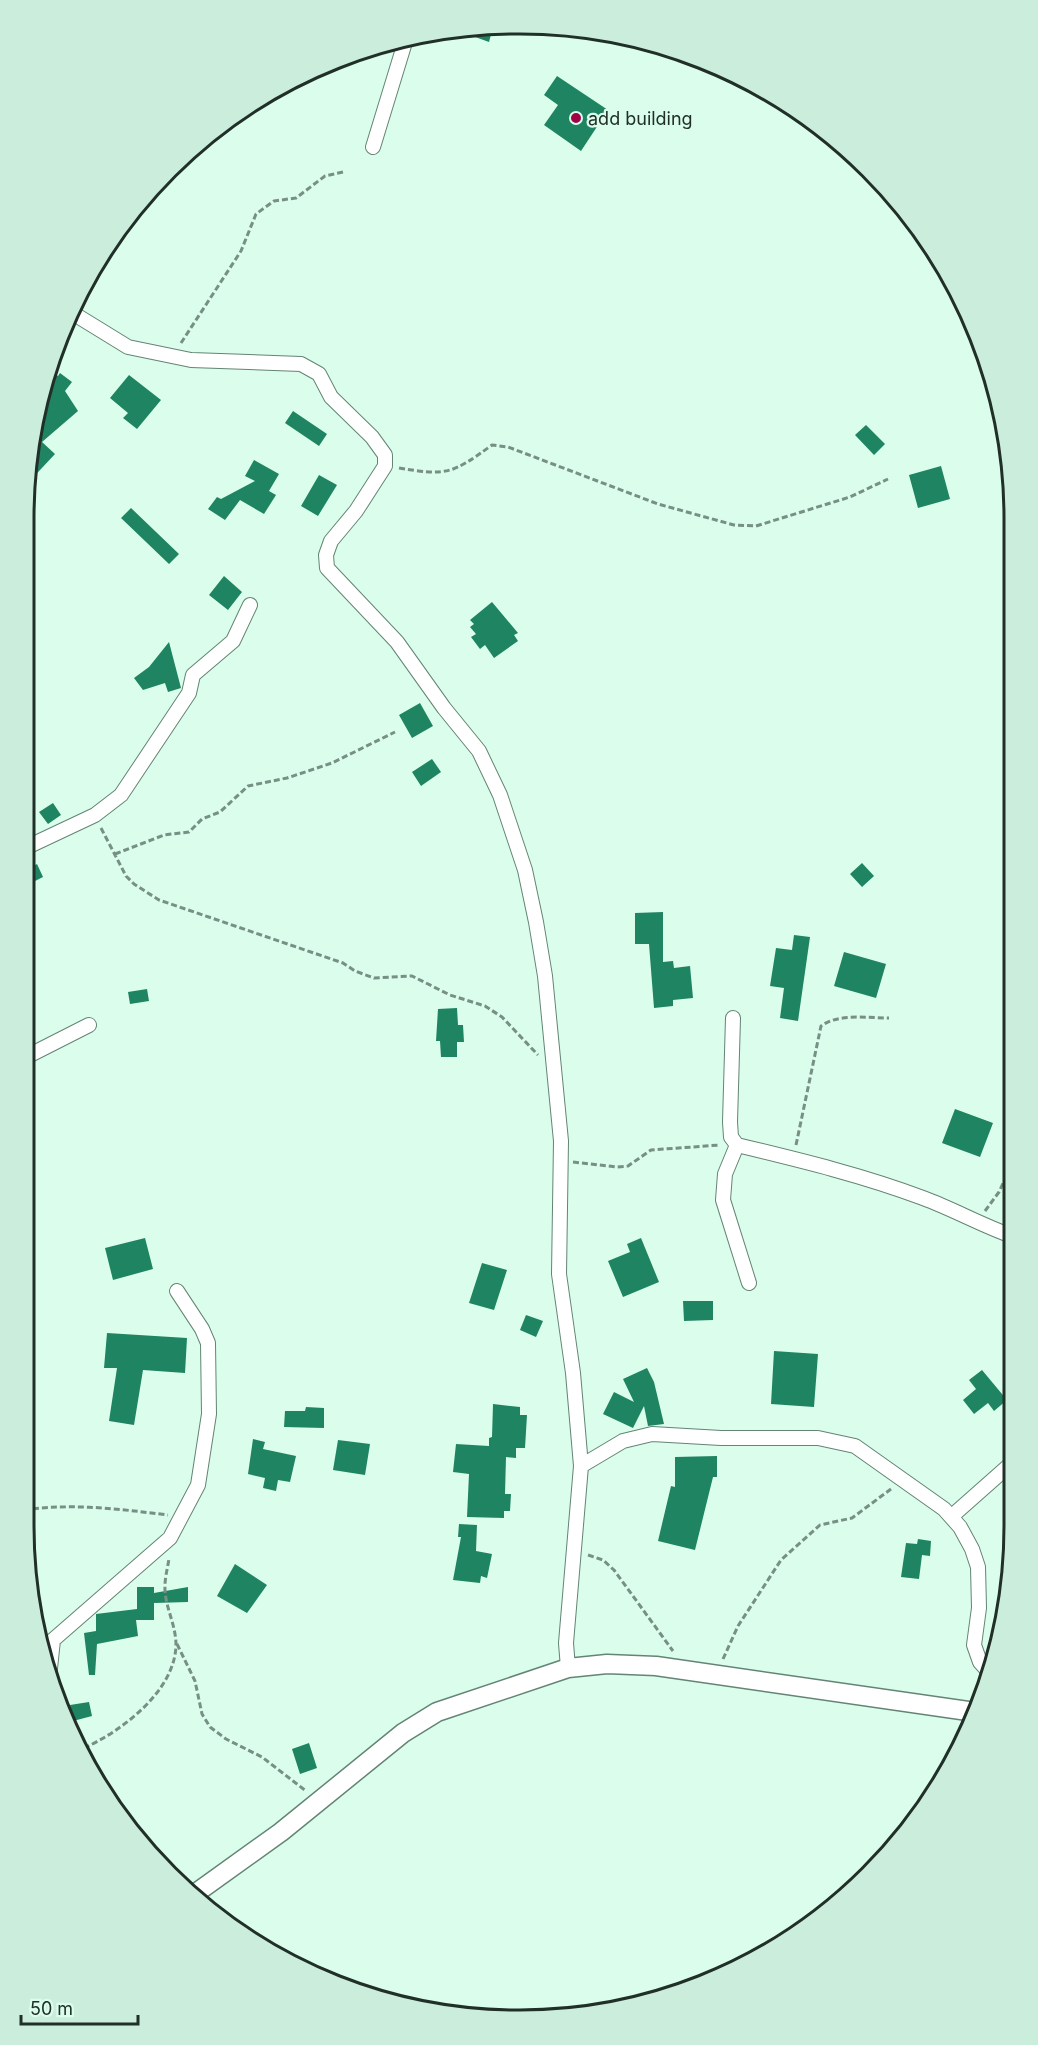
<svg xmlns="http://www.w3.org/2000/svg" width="1038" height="2045" font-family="Inter,sans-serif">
<rect width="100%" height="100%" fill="#dafdec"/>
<path fill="#1f8462" d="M 493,27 L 489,42 L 453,29 L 454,28 Z
M 557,76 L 608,110 L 581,151 L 544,125 L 558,105 L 544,95 Z
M 51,371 L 58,376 L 60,373 L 72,382 L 65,391 L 78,411 L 42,442 L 55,454 L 25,486 L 41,391 Z
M 129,375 L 161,400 L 137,429 L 123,418 L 128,413 L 110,398 Z
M 293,411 L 327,434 L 319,446 L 285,423 Z
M 866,425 L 885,444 L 874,455 L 855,435 Z
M 254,460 L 279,474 L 269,491 L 276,495 L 264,514 L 240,500 L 225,520 L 208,509 L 217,497 L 221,499 L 255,481 L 245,476 Z
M 941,466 L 950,499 L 918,508 L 909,475 Z
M 319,475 L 337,485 L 318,516 L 301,506 Z
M 131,508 L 179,554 L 169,564 L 121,518 Z
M 224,576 L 242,592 L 228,610 L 209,595 Z
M 492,602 L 518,633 L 514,635 L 518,641 L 494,658 L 485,645 L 480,649 L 471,637 L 476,634 L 470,627 L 474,624 L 470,620 Z
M 169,642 L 181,688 L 168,692 L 165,683 L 143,690 L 134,678 L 149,667 Z
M 420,703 L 433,726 L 412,738 L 399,715 Z
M 432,759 L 441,772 L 421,786 L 412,772 Z
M 53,803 L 61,815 L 48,824 L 39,812 Z
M 29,856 L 33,866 L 37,864 L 43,877 L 25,886 L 25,857 Z
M 862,863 L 874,876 L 862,887 L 850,874 Z
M 663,912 L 663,962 L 673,961 L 674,968 L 690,966 L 693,998 L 673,1000 L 673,1006 L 654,1008 L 649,944 L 635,944 L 635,913 Z
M 794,935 L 810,937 L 798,1021 L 780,1018 L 784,988 L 770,986 L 776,948 L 792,950 Z
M 844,952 L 886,964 L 876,998 L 834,986 Z
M 147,989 L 149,1001 L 130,1004 L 128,992 Z
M 457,1008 L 458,1025 L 463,1025 L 464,1042 L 457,1042 L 457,1057 L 441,1057 L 440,1041 L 436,1041 L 438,1009 Z
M 955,1109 L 993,1123 L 980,1157 L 942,1143 Z
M 145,1238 L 153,1269 L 113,1280 L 105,1248 Z
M 641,1238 L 659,1282 L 623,1297 L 608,1261 L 630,1252 L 627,1244 Z
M 482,1263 L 507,1270 L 494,1310 L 469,1303 Z
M 683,1301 L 713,1301 L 713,1320 L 684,1321 Z
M 526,1315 L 543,1321 L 536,1337 L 520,1330 Z
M 107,1333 L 187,1338 L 185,1373 L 143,1370 L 134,1425 L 109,1421 L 117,1368 L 104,1368 Z
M 774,1351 L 818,1354 L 814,1407 L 771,1404 Z
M 647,1368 L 654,1382 L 664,1424 L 648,1426 L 644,1406 L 633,1428 L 603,1414 L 614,1392 L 634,1402 L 623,1379 Z
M 982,1370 L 1007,1400 L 994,1411 L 988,1403 L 974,1414 L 963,1400 L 976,1389 L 969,1380 Z
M 493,1404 L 520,1407 L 520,1415 L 527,1415 L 525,1448 L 516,1448 L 516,1458 L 506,1457 L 505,1494 L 511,1494 L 510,1511 L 504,1511 L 504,1518 L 467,1517 L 469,1474 L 453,1472 L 456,1444 L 489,1446 L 489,1438 L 492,1437 Z
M 306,1407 L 324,1408 L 324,1428 L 284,1427 L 285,1411 L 305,1411 Z
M 253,1439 L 265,1442 L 263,1449 L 296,1456 L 290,1482 L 278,1480 L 276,1491 L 263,1488 L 265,1478 L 248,1474 Z
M 338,1440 L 370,1444 L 365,1475 L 333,1470 Z
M 717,1456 L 717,1477 L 713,1477 L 695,1550 L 658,1541 L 671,1486 L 675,1487 L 675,1457 Z
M 459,1524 L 477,1525 L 476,1551 L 492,1554 L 487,1578 L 481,1576 L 480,1583 L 453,1580 L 461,1537 L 458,1537 Z
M 918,1539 L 931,1541 L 930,1556 L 922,1555 L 919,1579 L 901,1577 L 906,1543 L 917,1544 Z
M 235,1564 L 267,1585 L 247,1613 L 217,1596 Z
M 137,1587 L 154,1587 L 154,1593 L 188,1587 L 188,1602 L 154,1603 L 154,1620 L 136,1620 L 138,1636 L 97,1644 L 95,1675 L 89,1675 L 84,1633 L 96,1631 L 96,1614 L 137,1609 Z
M 89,1702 L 92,1716 L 73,1721 L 70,1705 Z
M 309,1743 L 317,1768 L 300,1774 L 292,1749 Z"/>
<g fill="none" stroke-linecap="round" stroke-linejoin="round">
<g stroke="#648475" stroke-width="16">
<path id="street" d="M 373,147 L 406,39
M 71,312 L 128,347 L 191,360 L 301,364 L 319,374 L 331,397 L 372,437 L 385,455 L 385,466 L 356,511 L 331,541 L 326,555 L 327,568 L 397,642 L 444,708 L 479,751 L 500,795 L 525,870 L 536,922 L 545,976 L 561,1141 L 559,1274 L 573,1373 L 581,1466 L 566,1643 L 568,1668
M 25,848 L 95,815 L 121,795 L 189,693 L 193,675 L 233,641 L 250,605
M 733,1018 L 730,1122 L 731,1137 L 737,1145 C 799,1160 862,1175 923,1198 C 953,1209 981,1225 1012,1236
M 24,1058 L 89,1025
M 737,1145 L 725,1174 L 723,1200 L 749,1283
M 581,1466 L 623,1441 L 652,1434 L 721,1438 L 818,1438 L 855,1446 L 944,1509 L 960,1527 L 972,1549 L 978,1567 L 979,1608 L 974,1645 L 980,1662 L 990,1673
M 952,1516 L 1013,1462
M 49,1678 L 53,1640 L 170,1538 L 198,1485 L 209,1414 L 208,1343 L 202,1329 L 177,1291"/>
</g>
<g stroke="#648475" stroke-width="21">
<path id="secondary" d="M 196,1893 L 281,1832 L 403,1733 L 437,1712 L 568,1668 L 607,1664 L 656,1666 L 975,1712"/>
</g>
<path stroke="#778f84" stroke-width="3" stroke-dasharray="6 3" stroke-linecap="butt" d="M 181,343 L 241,251 L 256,214 L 274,201 L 296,198 L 325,176 L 343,172
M 399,468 C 447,476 452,474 492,445 L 508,447 L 658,504 L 734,525 L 756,526 L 850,497 L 888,479
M 101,828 L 126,876 L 134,884 L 159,900 L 343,963 L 355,971 L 374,978 L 412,976 L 450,995 L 485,1006 L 502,1017 L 538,1055
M 115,854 L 164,835 L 189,832 L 202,819 L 220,812 L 248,786 L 287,778 L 332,763 L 395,732
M 796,1145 L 821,1026 C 838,1013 869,1018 889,1018
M 573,1162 L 617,1167 L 628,1166 L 651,1150 L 720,1145
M 985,1211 L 999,1192 L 1012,1164
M 24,1510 C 73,1503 119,1509 168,1515
M 588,1555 L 603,1560 L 614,1570 L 673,1651
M 177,1644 L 195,1681 L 202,1714 L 210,1727 L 226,1739 L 262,1757 L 306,1791
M 723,1659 L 738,1626 L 781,1560 L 820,1525 L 852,1518 L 891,1489
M 84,1748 C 122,1731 175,1691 176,1645 C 176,1624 164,1605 165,1586 C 165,1576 168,1567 169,1558"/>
<use href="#street" stroke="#fff" stroke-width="14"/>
<use href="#secondary" stroke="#fff" stroke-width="18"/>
</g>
<circle fill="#a00446" stroke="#dafdec" stroke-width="2" cx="576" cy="118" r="6"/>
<g text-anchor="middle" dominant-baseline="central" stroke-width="4.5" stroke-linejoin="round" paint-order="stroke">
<g font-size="18" fill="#212f29" stroke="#dafdec" text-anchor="start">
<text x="588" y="118">add building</text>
</g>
</g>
<path d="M0 0H1038V2045H0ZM518 34H520A484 484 0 0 1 1004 518V1526A484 484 0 0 1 520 2010H518A484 484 0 0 1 34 1526V518A484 484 0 0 1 518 34Z" fill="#cbeddc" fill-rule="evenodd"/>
<path fill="none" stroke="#212f29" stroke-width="3" d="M518 34H520A484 484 0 0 1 1004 518V1526A484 484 0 0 1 520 2010H518A484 484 0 0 1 34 1526V518A484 484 0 0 1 518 34Z"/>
<path d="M21 2015v9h117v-9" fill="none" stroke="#212f29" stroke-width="3"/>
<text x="30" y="2015" font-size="18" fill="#212f29" stroke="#dafdec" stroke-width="4.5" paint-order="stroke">50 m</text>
</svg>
